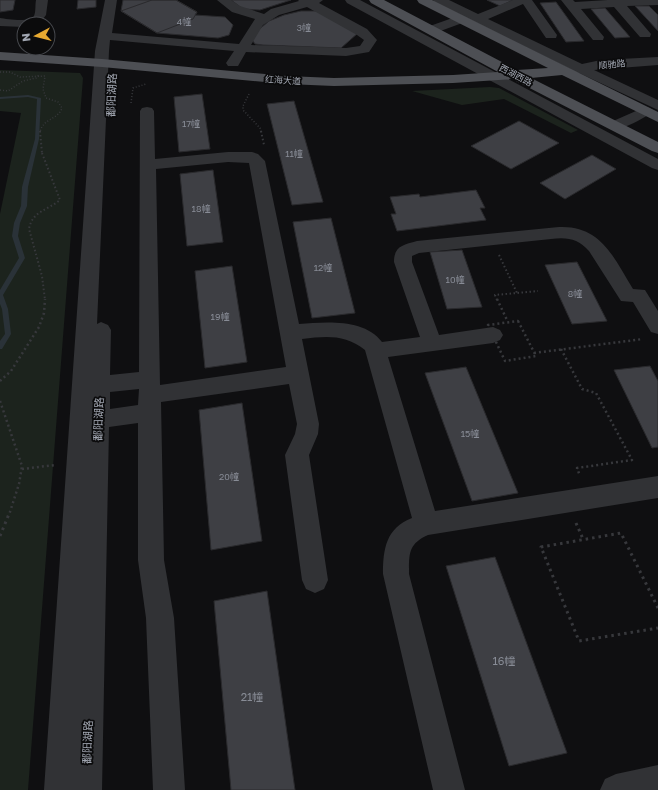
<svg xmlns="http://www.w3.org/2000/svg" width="658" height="790" font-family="'Golos Text','Noto Sans SC',sans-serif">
<rect width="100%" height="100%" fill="#0f0f11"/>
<path fill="#1c231d" d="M 0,70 L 80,73 L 83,78 L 28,790 L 0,790 L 0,214 L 21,113 L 0,111 Z
M 490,87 L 499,88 L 578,130 L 571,133 L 504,99 L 462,105 L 412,91 Z"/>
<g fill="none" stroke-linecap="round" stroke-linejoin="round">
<path fill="#2a3238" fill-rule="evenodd" d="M 28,95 L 41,98 L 39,139 L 28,187 L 27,206 L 20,223 L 18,236 L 25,258 L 3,295 L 8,309 L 11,334 L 2,349 L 0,349 L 0,341 L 5,334 L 2,309 L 0,304 L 0,290 L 19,258 L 12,236 L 14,223 L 21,206 L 22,187 L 35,139 L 37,99 L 28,97 L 0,99 L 0,97 Z"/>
</g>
<path fill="#3e3f44" stroke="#2a2a2d" d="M 0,0 L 15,0 L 13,10 L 0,12 Z
M 78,0 L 96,0 L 96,7 L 77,9 Z
M 123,0 L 176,0 L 197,12 L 195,15 L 225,17 L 233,25 L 229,35 L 218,38 L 157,33 L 121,11 Z
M 152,0 L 176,0 L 197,12 L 193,19 L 157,33 L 121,11 Z
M 231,0 L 291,0 L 260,10 L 243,9 Z
M 487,0 L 513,0 L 500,6 Z
M 556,2 L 584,41 L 566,42 L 540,3 Z
M 635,6 L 649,6 L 658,15 L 658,31 Z
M 605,8 L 630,37 L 615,38 L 591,9 Z
M 301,11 L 317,11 L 358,33 L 341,48 L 263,45 L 255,44 L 250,37 L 269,21 L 284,15 Z
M 202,94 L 210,149 L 179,152 L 174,97 Z
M 294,101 L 323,202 L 292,205 L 267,104 Z
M 519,121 L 559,143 L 511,169 L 471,146 Z
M 592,155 L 616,169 L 565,199 L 540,183 Z
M 213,170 L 223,242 L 187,246 L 180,174 Z
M 476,190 L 485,208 L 480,208 L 486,220 L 397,231 L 391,214 L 396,214 L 390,197 L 419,194 L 420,197 Z
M 331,218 L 355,313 L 312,318 L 293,222 Z
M 462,250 L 482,307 L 447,309 L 430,252 Z
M 577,262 L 607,321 L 572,324 L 545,265 Z
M 232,266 L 247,362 L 205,368 L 195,271 Z
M 650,366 L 658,381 L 658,447 L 652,448 L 614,370 Z
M 466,367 L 518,493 L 472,501 L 425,373 Z
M 242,403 L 262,541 L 211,550 L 199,410 Z
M 495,557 L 567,753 L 509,766 L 446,566 Z
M 267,591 L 295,790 L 231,790 L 214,601 Z"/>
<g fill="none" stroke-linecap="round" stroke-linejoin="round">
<path stroke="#37383c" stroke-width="1.5" stroke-dasharray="1 2" stroke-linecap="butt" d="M 0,90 L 8,91 L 23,81 L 36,78 L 40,74
M 249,94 L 243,106 L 243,110 L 260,128 L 261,132
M 131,103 L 133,88 L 146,84"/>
<path stroke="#37383c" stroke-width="2" stroke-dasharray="1.5 2.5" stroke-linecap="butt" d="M 261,131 L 264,145
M 42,153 L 60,200 C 48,210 32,211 29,229 L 42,276 L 45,300
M 499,255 L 517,293
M 497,300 L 495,295 L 538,291"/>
<path stroke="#37383c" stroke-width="2.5" stroke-dasharray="2 3" stroke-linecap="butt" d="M 497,299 L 507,320
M 518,321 L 536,356 L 505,361 L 488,325 Z
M 561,349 L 582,389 L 596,393 L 632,460 L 577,468 L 580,476
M 534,353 L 643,339
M 0,381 L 11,371 L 39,327 L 44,313 L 45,299
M 0,401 L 22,466 L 19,484 L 9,515
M 22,469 L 55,465"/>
<path stroke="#37383c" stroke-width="3" stroke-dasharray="2.5 4" stroke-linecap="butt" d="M 576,523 L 583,539
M 0,536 L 9,514
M 658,608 L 621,533 L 541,547 L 579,641 L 658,628"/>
<path fill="#313235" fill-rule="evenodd" d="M 36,0 L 48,0 L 46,15 L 39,24 L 24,24 L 24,27 L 0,26 L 0,18 C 7,19 30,23 34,16 C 36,12 35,5 36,0 Z
M 105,0 L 117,0 L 112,33 L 239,44 L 255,19 L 232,12 L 217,0 L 231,0 L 240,6 L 264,14 L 271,9 L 299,1 L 298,0 L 323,0 L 319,3 L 367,29 L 377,40 L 369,52 L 346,56 L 246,52 L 238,66 L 228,66 L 226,63 L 234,51 L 110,40 L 109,51 L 97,324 L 101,322 L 108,325 L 111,330 L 110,375 L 139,372 L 140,111 L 142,108 L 147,107 L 152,108 L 154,111 L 155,159 L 228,152 L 252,152 L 258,154 L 265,161 L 299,324 C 325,322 364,318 382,342 L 420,337 L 394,262 C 394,246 403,245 417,241 L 559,227 C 601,225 614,258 633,289 L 645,290 L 658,311 L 658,334 L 651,332 L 633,302 L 621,301 L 589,251 C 578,239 568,237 551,239 L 419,253 L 412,256 L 412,262 L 439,335 L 493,327 L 500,330 L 503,335 L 500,340 L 493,343 L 388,357 L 435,511 L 658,476 L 658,498 L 428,535 C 408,544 409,554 409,574 L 465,790 L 433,790 L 383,574 C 383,549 386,528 412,518 L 365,350 C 345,334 326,336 302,339 L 319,424 L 318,434 L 309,455 L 328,580 L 324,589 L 315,593 L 306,589 L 302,580 L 285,455 L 295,434 L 297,424 L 289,384 L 161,402 L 164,560 L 174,618 L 185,790 L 153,790 L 146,618 L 138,560 L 138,423 L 109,427 L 102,790 L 44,790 L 95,51 ZM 307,7 L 357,35 L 364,40 L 360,46 L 346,48 L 251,45 L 263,25 L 279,15 ZM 228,162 L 249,163 L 286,367 L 160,385 L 156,169 ZM 139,389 L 138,405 L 110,409 L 110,392 Z
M 345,0 L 360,0 L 658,159 L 658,170 L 652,168 L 347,3 Z
M 433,0 L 449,0 L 478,14 L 513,0 L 532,0 L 557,35 L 556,38 L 546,38 L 523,4 L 488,19 L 582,64 L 601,60 L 658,57 L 658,65 L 594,70 L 658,100 L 658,110 L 579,73 L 572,72 L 570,69 L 467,18 L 465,22 L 435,33 L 427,33 L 425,30 L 427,27 L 461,15 L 435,3 Z
M 561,0 L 573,0 L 575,2 L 608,0 L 658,0 L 658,5 L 627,6 L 651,34 L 650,37 L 640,37 L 614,7 L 581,9 L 604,37 L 603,40 L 593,40 Z
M 645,107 L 650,108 L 652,111 L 650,114 C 639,120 623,131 611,128 L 608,125 L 611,122 Z
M 658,765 L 658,790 L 600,790 L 605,779 L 616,774 Z"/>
<path fill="#4d4f54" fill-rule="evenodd" d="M 369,0 L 384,0 L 517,70 L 548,68 L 419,3 L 417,0 L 432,0 L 658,112 L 658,122 L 562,75 L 531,78 L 658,142 L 658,153 L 652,151 L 512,79 L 453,83 L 334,86 L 287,84 L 102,67 L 0,60 L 0,52 L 102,59 L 287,76 L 334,78 L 453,75 L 498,72 L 371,3 Z"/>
<path stroke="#37383c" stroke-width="1.5" stroke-dasharray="1 2" stroke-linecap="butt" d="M 0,72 L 10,72 L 20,77 L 45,76 L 43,89 L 46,98 L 58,102 L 62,108 C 58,120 43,118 40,132"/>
<path stroke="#37383c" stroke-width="2" stroke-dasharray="1.5 2.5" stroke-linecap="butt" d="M 40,131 L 42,153"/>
</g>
<g text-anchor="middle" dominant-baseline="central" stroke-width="3.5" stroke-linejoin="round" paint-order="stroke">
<g font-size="9" fill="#888c96">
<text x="184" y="21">4幢</text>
<text x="304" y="27">3幢</text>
<text x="191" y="123">17幢</text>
<text x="294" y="153">11幢</text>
<text x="201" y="208">18幢</text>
<text x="323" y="267">12幢</text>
<text x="455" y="279">10幢</text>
<text x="575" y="293">8幢</text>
<text x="220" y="316">19幢</text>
<text x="470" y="433">15幢</text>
<text x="229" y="476">20幢</text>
</g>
<g font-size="9" fill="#a1a6b1" stroke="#0b0b0c">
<text transform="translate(612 64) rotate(-5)">顺驰路</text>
<text transform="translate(516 75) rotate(28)">西湖西路</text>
<text transform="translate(283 80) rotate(4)">红海大道</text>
</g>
<g font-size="11" fill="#a1a6b1" stroke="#0b0b0c">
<text transform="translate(111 95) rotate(-88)">鄱阳湖路</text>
<text transform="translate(98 419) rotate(-88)">鄱阳湖路</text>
<text transform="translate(87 742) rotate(-88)">鄱阳湖路</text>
</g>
<g font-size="11" fill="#888c96">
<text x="504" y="660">16幢</text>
<text x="252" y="696">21幢</text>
</g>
</g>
<g transform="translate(36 36) rotate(263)"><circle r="19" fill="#0b0b0c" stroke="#47494e"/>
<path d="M0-3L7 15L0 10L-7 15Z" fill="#e7a931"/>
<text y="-6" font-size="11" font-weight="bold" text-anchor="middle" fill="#a1a6b1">N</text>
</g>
</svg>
